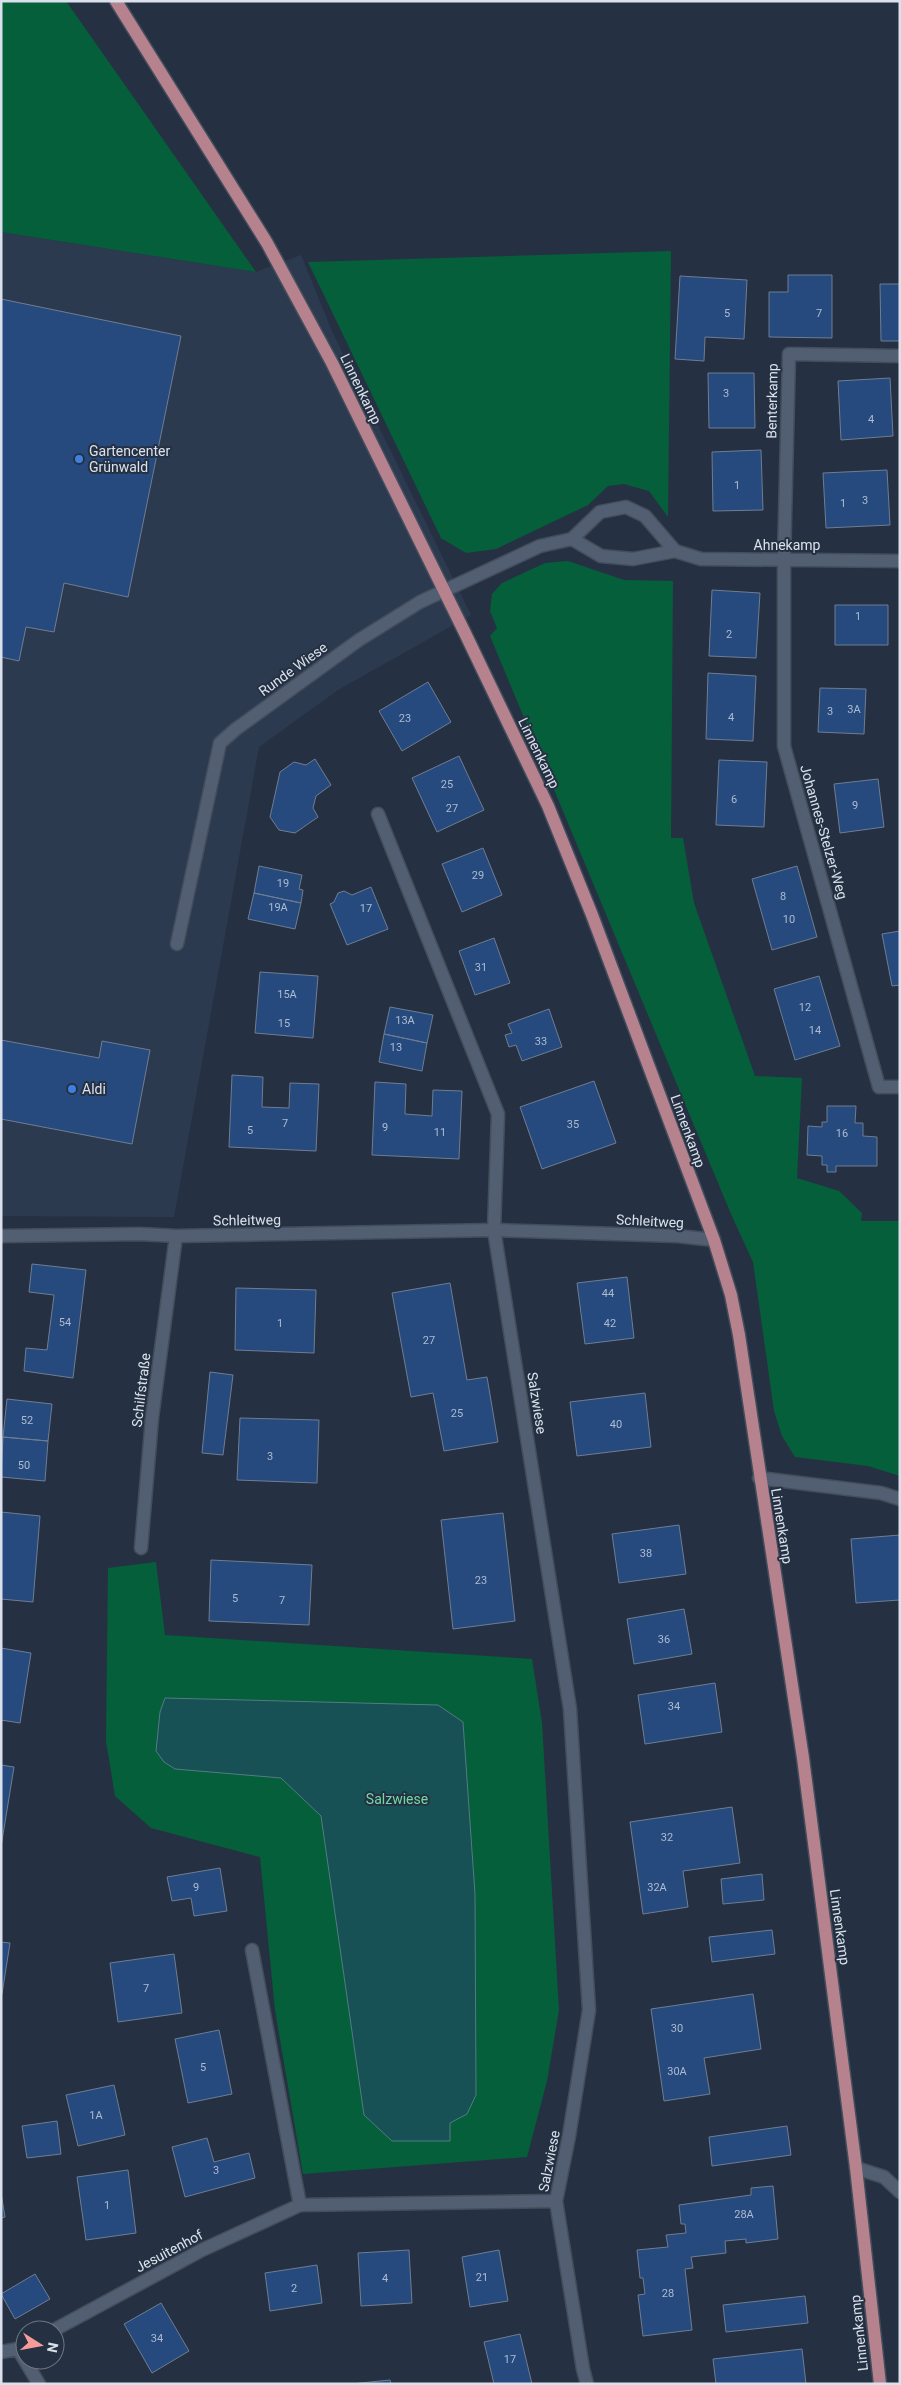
<svg xmlns="http://www.w3.org/2000/svg" width="901" height="2385" font-family="Roboto,sans-serif">
<rect width="100%" height="100%" fill="#253142"/>
<path fill="#2c3a50" d="M 1,232 L 256,272 L 301,255 L 332,331 L 471,615 L 338,690 L 259,747 L 174,1217 L 1,1216 Z"/>
<path fill="#055f3b" d="M 1,1 L 66,1 L 256,272 L 1,232 Z
M 671,251 L 668,517 L 649,491 L 624,484 L 608,486 L 588,505 L 496,549 L 466,553 L 441,538 L 308,262 Z
M 568,561 L 624,580 L 673,581 L 671,838 L 683,838 L 694,903 L 755,1076 L 802,1078 L 797,1178 L 839,1191 L 862,1213 L 861,1221 L 900,1221 L 900,1476 L 868,1466 L 795,1457 L 782,1436 L 774,1411 L 753,1262 L 731,1214 L 490,636 L 497,628 L 490,611 L 492,594 L 502,583 L 545,563 Z
M 156,1562 L 165,1635 L 532,1659 L 542,1723 L 559,2010 L 547,2081 L 527,2157 L 303,2174 L 275,2010 L 260,1857 L 151,1828 L 115,1796 L 106,1741 L 108,1568 Z"/>
<path fill="#175155" stroke="#527c82" d="M 165,1698 L 438,1705 L 463,1722 L 475,1894 L 476,2095 L 467,2114 L 450,2123 L 450,2141 L 392,2141 L 364,2115 L 321,1816 L 281,1778 L 175,1769 L 164,1762 L 156,1751 L 160,1712 Z"/>
<path fill="#264a7e" stroke="#6f7d91" d="M 788,275 L 832,275 L 832,338 L 769,337 L 769,292 L 788,292 Z
M 680,276 L 747,280 L 744,339 L 705,337 L 704,361 L 675,359 Z
M 880,284 L 900,284 L 900,341 L 881,341 Z
M 1,299 L 181,336 L 128,597 L 64,583 L 54,632 L 26,627 L 19,661 L 1,657 Z
M 708,373 L 754,373 L 755,428 L 709,428 Z
M 890,378 L 893,436 L 841,440 L 838,381 Z
M 761,450 L 763,510 L 713,511 L 712,452 Z
M 887,470 L 890,525 L 826,528 L 823,473 Z
M 712,590 L 760,593 L 756,658 L 709,656 Z
M 835,605 L 888,605 L 888,645 L 835,645 Z
M 708,673 L 756,676 L 753,741 L 706,739 Z
M 428,682 L 451,722 L 402,751 L 379,711 Z
M 820,688 L 866,689 L 864,734 L 818,732 Z
M 459,756 L 484,810 L 437,832 L 412,778 Z
M 315,759 L 331,785 L 316,796 L 313,808 L 318,817 L 295,833 L 279,830 L 270,817 L 280,772 L 294,762 L 306,765 Z
M 719,760 L 767,762 L 764,827 L 716,825 Z
M 878,779 L 884,827 L 840,833 L 834,784 Z
M 483,848 L 502,895 L 462,912 L 442,864 Z
M 259,866 L 302,875 L 299,889 L 303,890 L 301,903 L 254,893 Z
M 797,866 L 817,937 L 772,950 L 752,879 Z
M 371,887 L 388,929 L 347,945 L 330,904 L 334,902 L 338,893 L 344,891 L 352,895 Z
M 254,893 L 301,903 L 295,929 L 248,919 Z
M 900,931 L 900,985 L 892,986 L 882,934 Z
M 494,938 L 510,983 L 475,995 L 459,951 Z
M 260,972 L 318,976 L 313,1038 L 255,1033 Z
M 819,976 L 840,1046 L 795,1060 L 774,989 Z
M 390,1007 L 433,1015 L 427,1043 L 384,1034 Z
M 549,1009 L 562,1047 L 522,1061 L 516,1045 L 509,1047 L 505,1035 L 512,1033 L 508,1024 Z
M 384,1034 L 427,1043 L 422,1071 L 379,1062 Z
M 1,1040 L 99,1058 L 102,1041 L 150,1050 L 132,1144 L 1,1119 Z
M 232,1075 L 263,1077 L 262,1107 L 289,1108 L 290,1083 L 319,1084 L 316,1151 L 229,1147 Z
M 594,1081 L 616,1143 L 542,1169 L 520,1107 Z
M 375,1082 L 406,1084 L 405,1114 L 432,1116 L 433,1090 L 462,1091 L 459,1159 L 372,1155 Z
M 827,1106 L 856,1106 L 855,1123 L 863,1123 L 863,1136 L 877,1137 L 877,1166 L 836,1166 L 836,1172 L 827,1172 L 827,1165 L 822,1165 L 822,1156 L 807,1155 L 808,1126 L 822,1127 L 822,1122 L 827,1122 Z
M 32,1264 L 86,1270 L 73,1378 L 24,1371 L 26,1348 L 47,1350 L 54,1295 L 29,1292 Z
M 627,1277 L 634,1338 L 585,1344 L 577,1283 Z
M 450,1283 L 467,1380 L 487,1377 L 498,1442 L 444,1451 L 433,1393 L 411,1397 L 392,1293 Z
M 236,1288 L 316,1290 L 314,1353 L 235,1350 Z
M 210,1372 L 233,1375 L 223,1455 L 202,1453 Z
M 645,1393 L 651,1447 L 577,1456 L 570,1402 Z
M 7,1399 L 52,1404 L 48,1441 L 3,1437 Z
M 240,1418 L 319,1420 L 317,1483 L 237,1480 Z
M 3,1437 L 48,1441 L 45,1481 L 1,1477 Z
M 1,1512 L 40,1516 L 33,1602 L 1,1599 Z
M 503,1513 L 515,1621 L 453,1629 L 441,1520 Z
M 679,1525 L 686,1574 L 619,1583 L 612,1534 Z
M 900,1535 L 900,1600 L 856,1603 L 851,1539 Z
M 211,1560 L 312,1565 L 309,1625 L 209,1621 Z
M 684,1609 L 692,1654 L 634,1664 L 627,1619 Z
M 1,1648 L 31,1653 L 20,1723 L 1,1720 Z
M 715,1683 L 722,1732 L 645,1744 L 638,1695 Z
M 1,1765 L 14,1767 L 1,1847 Z
M 732,1807 L 740,1863 L 683,1871 L 688,1907 L 643,1914 L 630,1822 Z
M 220,1868 L 227,1911 L 194,1916 L 191,1898 L 172,1901 L 167,1877 Z
M 762,1874 L 764,1900 L 723,1904 L 721,1879 Z
M 772,1930 L 775,1954 L 712,1962 L 709,1937 Z
M 1,1942 L 10,1943 L 2,1994 L 1,1994 Z
M 174,1954 L 182,2013 L 118,2022 L 110,1963 Z
M 753,1994 L 761,2049 L 704,2058 L 710,2094 L 664,2101 L 651,2009 Z
M 219,2030 L 232,2094 L 188,2103 L 175,2039 Z
M 114,2085 L 125,2135 L 78,2146 L 66,2095 Z
M 57,2121 L 61,2154 L 27,2158 L 22,2126 Z
M 787,2126 L 791,2155 L 712,2166 L 709,2137 Z
M 207,2138 L 214,2162 L 249,2153 L 255,2178 L 185,2197 L 172,2147 Z
M 128,2170 L 136,2233 L 86,2240 L 77,2177 Z
M 773,2186 L 778,2239 L 746,2243 L 746,2239 L 725,2241 L 726,2253 L 691,2257 L 693,2268 L 685,2269 L 692,2330 L 643,2336 L 638,2295 L 645,2294 L 643,2278 L 640,2278 L 637,2250 L 668,2247 L 666,2235 L 686,2233 L 685,2224 L 681,2224 L 679,2205 L 751,2195 L 751,2188 Z
M 1,2193 L 5,2217 L 1,2218 Z
M 409,2250 L 412,2303 L 361,2306 L 358,2253 Z
M 499,2250 L 508,2301 L 470,2307 L 462,2257 Z
M 317,2265 L 322,2303 L 270,2311 L 265,2273 Z
M 35,2274 L 50,2299 L 15,2319 L 1,2294 Z
M 805,2296 L 808,2323 L 726,2332 L 723,2305 Z
M 161,2303 L 189,2351 L 152,2373 L 124,2324 Z
M 520,2334 L 532,2384 L 494,2384 L 484,2342 Z
M 802,2349 L 806,2384 L 716,2384 L 713,2359 Z
M 390,2380 L 391,2384 L 351,2384 Z"/>
<g fill="none" stroke-linecap="round" stroke-linejoin="round">
<g stroke="#434d5b" stroke-width="15">
<path id="minor" d="M 900,356 L 789,354 L 784,560 L 784,746 L 879,1087 L 900,1087
M 626,507 L 645,516 L 675,551 L 633,559 L 601,556 L 572,539 L 600,512 Z
M 675,551 L 701,559 L 900,561
M 378,814 L 498,1114 L 494,1230 L 570,1709 L 589,2010 L 569,2136 L 556,2201 L 583,2369 L 587,2384
M 177,944 L 220,743 L 236,729 L 359,640 L 420,602 L 540,546 L 572,539
M 1,1236 L 140,1234 L 176,1236 L 494,1230 L 678,1236 L 714,1240
M 759,1478 L 881,1493 L 900,1499
M 141,1548 L 152,1418 L 176,1236
M 252,1950 L 300,2205
M 856,2168 L 884,2177 L 900,2192
M 54,2330 L 202,2250 L 300,2205 L 556,2201
M 18,2349 L 39,2384
M 1,2352 L 18,2349 L 25,2346"/>
</g>
<g stroke="#434d5b" stroke-width="15">
<path id="major" d="M 116,1 L 267,243 L 332,363 L 464,631 L 548,806 L 592,915 L 714,1240 L 731,1295 L 739,1335 L 803,1758 L 856,2168 L 880,2384"/>
</g>
<use href="#minor" stroke="#525f72" stroke-width="12"/>
<use href="#major" stroke="#b6828e" stroke-width="12"/>
</g>
<g fill="#3f7fe0" stroke="#253142" stroke-width="2">
<circle cx="79" cy="459" r="5"/>
<circle cx="72" cy="1089" r="5"/>
</g>
<g text-anchor="middle" dominant-baseline="central" stroke-width="4" stroke-linejoin="round" paint-order="stroke">
<g font-size="11" fill="#adbbd0">
<text x="727" y="313">5</text>
<text x="819" y="313">7</text>
<text x="726" y="393">3</text>
<text x="871" y="419">4</text>
<text x="737" y="485">1</text>
<text x="865" y="500">3</text>
<text x="843" y="503">1</text>
<text x="858" y="616">1</text>
<text x="729" y="634">2</text>
<text x="854" y="709">3A</text>
<text x="830" y="711">3</text>
<text x="731" y="717">4</text>
<text x="405" y="718">23</text>
<text x="447" y="784">25</text>
<text x="734" y="799">6</text>
<text x="855" y="805">9</text>
<text x="452" y="808">27</text>
<text x="478" y="875">29</text>
<text x="283" y="883">19</text>
<text x="783" y="896">8</text>
<text x="278" y="907">19A</text>
<text x="366" y="908">17</text>
<text x="789" y="919">10</text>
<text x="481" y="967">31</text>
<text x="287" y="994">15A</text>
<text x="805" y="1007">12</text>
<text x="405" y="1020">13A</text>
<text x="284" y="1023">15</text>
<text x="815" y="1030">14</text>
<text x="541" y="1041">33</text>
<text x="396" y="1047">13</text>
<text x="285" y="1123">7</text>
<text x="573" y="1124">35</text>
<text x="385" y="1127">9</text>
<text x="250" y="1130">5</text>
<text x="440" y="1132">11</text>
<text x="842" y="1133">16</text>
<text x="608" y="1293">44</text>
<text x="65" y="1322">54</text>
<text x="280" y="1323">1</text>
<text x="610" y="1323">42</text>
<text x="429" y="1340">27</text>
<text x="457" y="1413">25</text>
<text x="27" y="1420">52</text>
<text x="616" y="1424">40</text>
<text x="270" y="1456">3</text>
<text x="24" y="1465">50</text>
<text x="646" y="1553">38</text>
<text x="481" y="1580">23</text>
<text x="235" y="1598">5</text>
<text x="282" y="1600">7</text>
<text x="664" y="1639">36</text>
<text x="674" y="1706">34</text>
<text x="667" y="1837">32</text>
<text x="196" y="1887">9</text>
<text x="657" y="1887">32A</text>
<text x="146" y="1988">7</text>
<text x="677" y="2028">30</text>
<text x="203" y="2067">5</text>
<text x="677" y="2071">30A</text>
<text x="96" y="2115">1A</text>
<text x="216" y="2170">3</text>
<text x="107" y="2205">1</text>
<text x="744" y="2214">28A</text>
<text x="482" y="2277">21</text>
<text x="385" y="2278">4</text>
<text x="294" y="2288">2</text>
<text x="668" y="2293">28</text>
<text x="157" y="2338">34</text>
<text x="510" y="2359">17</text>
</g>
<g font-size="14" fill="#dae1ec" stroke="#253142">
<text transform="translate(361 389) rotate(64)">Linnenkamp</text>
<text transform="translate(772 401) rotate(-89)">Benterkamp</text>
<text x="787" y="545">Ahnekamp</text>
<text transform="translate(293 669) rotate(-36)">Runde Wiese</text>
<text transform="translate(539 753) rotate(64)">Linnenkamp</text>
<text transform="translate(824 832) rotate(74)">Johannes-Stelzer-Weg</text>
<text transform="translate(688 1131) rotate(70)">Linnenkamp</text>
<text transform="translate(247 1220) rotate(-1)">Schleitweg</text>
<text transform="translate(650 1221) rotate(3)">Schleitweg</text>
<text transform="translate(141 1390) rotate(-83)">Schilfstraße</text>
<text transform="translate(537 1403) rotate(81)">Salzwiese</text>
<text transform="translate(782 1526) rotate(81)">Linnenkamp</text>
<text transform="translate(840 1927) rotate(82)">Linnenkamp</text>
<text transform="translate(549 2161) rotate(-79)">Salzwiese</text>
<text transform="translate(169 2251) rotate(-28)">Jesuitenhof</text>
<text transform="translate(859 2333) rotate(-96)">Linnenkamp</text>
</g>
<g font-size="14" fill="#dae1ec" stroke="#253142" text-anchor="start">
<text x="89" y="451">Gartencenter<tspan x="89" dy="16">Grünwald</tspan></text>
<text x="82" y="1089">Aldi</text>
</g>
<g font-size="14" fill="#70daa2" stroke="#253142">
<text x="397" y="1799">Salzwiese</text>
</g>
</g>
<rect width="901" height="2385" fill="none" stroke="#dae1ec" stroke-width="5"/>
<g transform="translate(40 2345) rotate(101)"><circle r="24" fill="#253142" stroke="#6d7786"/>
<path d="M0-4L9 19L0 12L-9 19Z" fill="#f59b98"/>
<text y="-8" font-size="14" font-weight="bold" text-anchor="middle" fill="#dae1ec">N</text>
</g>
</svg>
